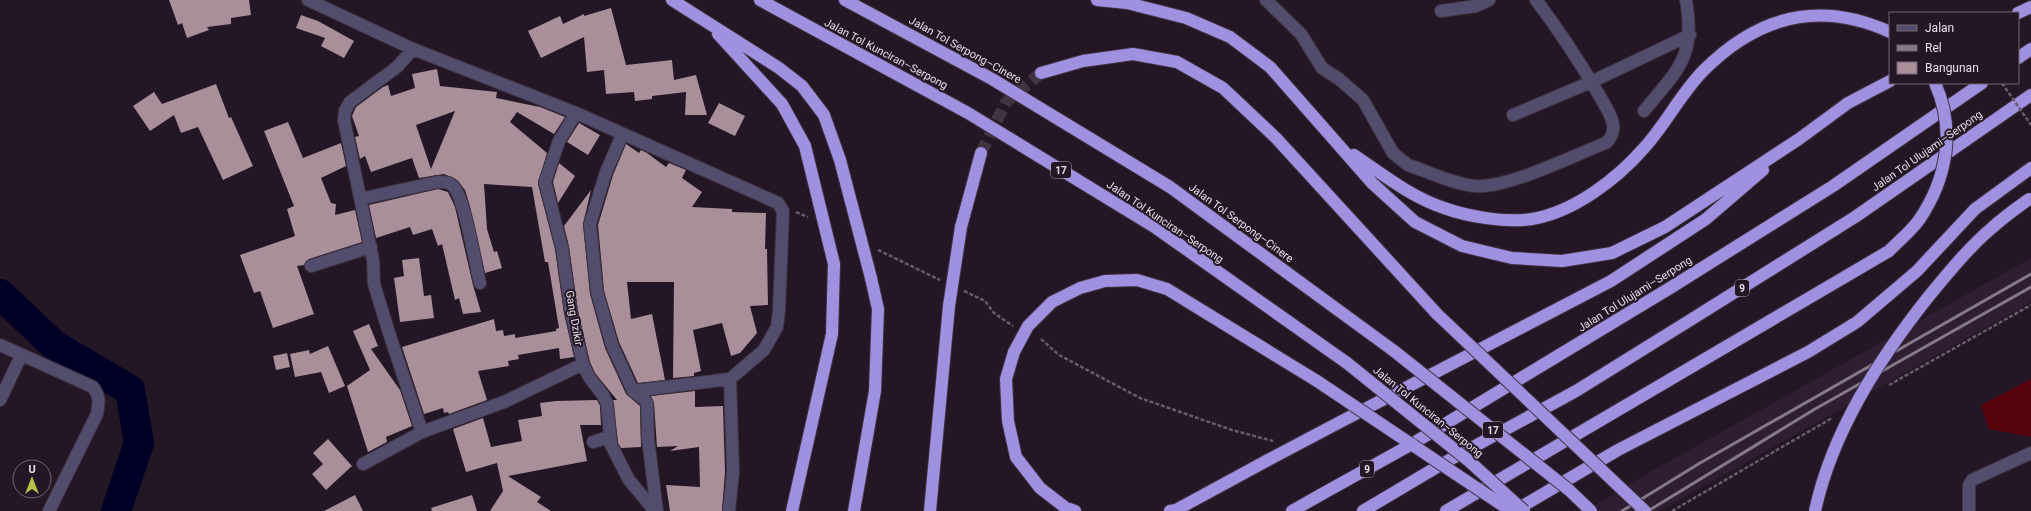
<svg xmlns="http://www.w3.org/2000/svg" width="2031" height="511" font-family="Roboto,sans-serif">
<rect width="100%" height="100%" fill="#231625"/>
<path fill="#2f1d31" d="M 2031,258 L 2031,302 L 1660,511 L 1586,511 L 1652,471 Z"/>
<path fill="#57030d" d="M 2031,379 L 2031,437 L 1989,429 L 1981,405 Z"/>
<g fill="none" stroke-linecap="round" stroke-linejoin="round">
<path stroke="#000026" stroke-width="30" d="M 0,294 L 54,345 L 130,390 L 139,443 L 116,511"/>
</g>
<path fill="#a98f99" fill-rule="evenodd" d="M 169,0 L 249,0 L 251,15 L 231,18 L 231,24 L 207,27 L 209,30 L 187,38 L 182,23 L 178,25 Z
M 611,8 L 626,65 L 672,60 L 674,80 L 696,75 L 707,115 L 685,115 L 686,92 L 652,96 L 652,99 L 635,101 L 634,92 L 606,94 L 604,70 L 587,72 L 584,37 L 541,58 L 528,31 L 560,16 L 563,24 L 584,14 L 584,16 Z
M 301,15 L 318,21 L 354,41 L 344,58 L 321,46 L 325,38 L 296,28 Z
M 437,69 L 440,86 L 497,92 L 496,98 L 540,107 L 565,117 L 554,134 L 517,112 L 510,122 L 547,153 L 538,184 L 555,249 L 564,313 L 574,357 L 560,359 L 559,348 L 518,355 L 519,359 L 508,361 L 509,366 L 478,371 L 487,400 L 449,414 L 448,412 L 444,413 L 443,408 L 424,414 L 402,347 L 494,319 L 496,331 L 503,330 L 504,336 L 515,334 L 515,338 L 556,331 L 556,329 L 559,328 L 548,262 L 545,262 L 532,187 L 484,184 L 487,229 L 494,252 L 497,251 L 502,268 L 485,273 L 469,203 L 465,190 L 457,180 L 444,174 L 419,178 L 412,158 L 371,172 L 365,156 L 360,159 L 355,137 L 359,136 L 352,116 L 356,107 L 383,87 L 388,85 L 391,96 L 415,88 L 412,74 ZM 455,111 L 431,169 L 416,125 Z
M 216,84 L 229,118 L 231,117 L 253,166 L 223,180 L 198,127 L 181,133 L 174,115 L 150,131 L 133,106 L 154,92 L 162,104 Z
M 719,103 L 745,116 L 735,136 L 708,123 Z
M 288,122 L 303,158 L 341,143 L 346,166 L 321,178 L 331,203 L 336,204 L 335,215 L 355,210 L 362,242 L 309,259 L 304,265 L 297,266 L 314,314 L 273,328 L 260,291 L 254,293 L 240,255 L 295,236 L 287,209 L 294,206 L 264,131 Z
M 579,123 L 600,135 L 588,155 L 567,142 Z
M 626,144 L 639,153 L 641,150 L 647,153 L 666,167 L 669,163 L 686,170 L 682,178 L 702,192 L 692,207 L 732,209 L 732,212 L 766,213 L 765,249 L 767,249 L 768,305 L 750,306 L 757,333 L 740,353 L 731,356 L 722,323 L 693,330 L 701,371 L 694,373 L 694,376 L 673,378 L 674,282 L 627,282 L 631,319 L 652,314 L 665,380 L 638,383 L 619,342 L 604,291 L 598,225 L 613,175 Z
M 559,163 L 575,176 L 558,203 L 553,182 Z
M 438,189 L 448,192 L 455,207 L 473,285 L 481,312 L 463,314 L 459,298 L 455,300 L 442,244 L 438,246 L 432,229 L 413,235 L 410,227 L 376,238 L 369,205 Z
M 591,190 L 583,224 L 590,294 L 605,348 L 626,394 L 640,406 L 641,447 L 621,448 L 618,443 L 613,400 L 617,400 L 595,373 L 590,362 L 578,311 L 569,247 L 564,226 Z
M 419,258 L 424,296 L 431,295 L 434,318 L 400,322 L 394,278 L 404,276 L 402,260 Z
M 369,324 L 378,346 L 371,349 L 400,390 L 412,426 L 386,437 L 387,442 L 368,452 L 347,386 L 370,370 L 353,331 Z
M 328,346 L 345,386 L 329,393 L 321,372 L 295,377 L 290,354 L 309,350 L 310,354 Z
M 287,353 L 290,367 L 276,370 L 273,356 Z
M 695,391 L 695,407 L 723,406 L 725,472 L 722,511 L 670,511 L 666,485 L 700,487 L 699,447 L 670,451 L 678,446 L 657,447 L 654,404 L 651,396 Z
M 597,400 L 600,406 L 601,425 L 580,425 L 587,461 L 508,476 L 541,497 L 537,502 L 551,511 L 490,511 L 503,491 L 497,463 L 466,472 L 453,429 L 483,418 L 491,447 L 522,441 L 518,420 L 542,416 L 540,403 L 556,401 Z
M 328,439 L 352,466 L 326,490 L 312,474 L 323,464 L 313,453 Z
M 355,495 L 363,511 L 324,511 Z
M 472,495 L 477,511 L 432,511 L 431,508 Z"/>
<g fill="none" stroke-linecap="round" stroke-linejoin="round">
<path stroke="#413442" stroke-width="12" stroke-dasharray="12 6" stroke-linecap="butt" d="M 981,153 L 1006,102 L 1041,73"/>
<g stroke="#3f3240" stroke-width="14">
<path id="street" d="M 308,0 L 413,49 L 576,113 L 778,203 L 783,211 L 779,311 L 777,327 L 764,350 L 730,379 L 633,391
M 1266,0 L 1301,34 L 1322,68 L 1339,79 L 1363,100 L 1393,153 L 1408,165 C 1429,172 1453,184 1475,186 C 1507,189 1574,155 1606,143 C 1612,137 1614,132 1613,124 C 1611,113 1603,103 1598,93 C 1579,61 1559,30 1536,0
M 1441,11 L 1476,6 L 1489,0
M 1644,111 C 1678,69 1696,58 1686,0
M 576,113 L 559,141 L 545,182 L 562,248 L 571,312 L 583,364 L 589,377 L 603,395 L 607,404 L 611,445 L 629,480 L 655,511
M 1513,115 L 1591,82 L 1690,35
M 622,135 L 606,172 L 590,224 L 597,292 L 612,345 L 633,391 L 645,400 L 647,404 L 648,439 L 657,511
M 360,199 L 437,182 C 443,182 449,181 454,187 C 465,200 475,263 480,283
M 311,266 L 371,247
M 0,345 L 93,387 C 100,396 99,402 97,414 L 49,511
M 0,400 L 21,356
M 422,432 L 504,402 L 583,364
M 593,442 L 609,437
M 363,464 L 422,432 L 389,333 L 374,284 L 373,260 L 344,120 L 345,111 L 350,102 L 397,67 L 413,49
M 729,511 L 733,472 L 730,379
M 1969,511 L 1969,485 L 1972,480 L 2031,453"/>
</g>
<g stroke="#3f3240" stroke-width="14">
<path id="highway" d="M 672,0 L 779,68 L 802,86 L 824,115 L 840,160
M 760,0 L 968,113 L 1156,228 L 1347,363
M 845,0 L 992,79 L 1170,187 L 1394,351
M 1097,0 L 1127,3 L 1186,18 L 1230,37 L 1270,67 L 1372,183 L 1415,222 L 1462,246 L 1512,258 L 1562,261 L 1612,253 L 1665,227 L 1799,139 L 1848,103 L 1890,81
M 2018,13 L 2031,7
M 718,34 L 782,104 L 805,146
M 2018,58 L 2031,49
M 1041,73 L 1083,61 L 1133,54 L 1177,62 L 1223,88 L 1276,138 L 1437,314
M 1354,155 C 1382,174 1411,197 1444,208 C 1469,217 1507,223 1532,219 C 1574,212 1617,179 1644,148 C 1666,124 1681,93 1704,70 C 1758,16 1820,0 1890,32
M 961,227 L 981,153
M 1080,288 L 1105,281 L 1137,280 L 1167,289 L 1317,381
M 1014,352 L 1006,379 L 1008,421 L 1016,457 L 1040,488 L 1066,508 L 1075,511
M 1340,422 L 1611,281 L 1706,219 L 1763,170
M 1412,444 L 1670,288 L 1833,186 L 1982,83
M 792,511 L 832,334 L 834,264
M 854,511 L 875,391 L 878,309 L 871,278
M 930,511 L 949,306
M 1170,511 L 1176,510 L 1268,460
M 1292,511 L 1322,494
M 1363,511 L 1442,464 L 1576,391 L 1692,319 L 1855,217 L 2031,95
M 1446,511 L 1889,251
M 1514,511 L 1618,450 L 1808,352 L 1857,322 L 1917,271 L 1975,209 L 2031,168"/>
</g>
<path stroke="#685c6a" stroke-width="2.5" stroke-dasharray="4 2" stroke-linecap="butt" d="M 796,212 L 808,217
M 878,250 L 940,280
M 964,291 L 985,301 L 994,313 L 1013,326
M 1041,339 L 1059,355 L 1140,398 L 1232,430 L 1273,441
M 1889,385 L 2031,305
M 1672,511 L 1832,418"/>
<use href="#street" stroke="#524d6c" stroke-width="12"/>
<use href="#highway" stroke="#9f91e0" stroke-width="12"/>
<path stroke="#847986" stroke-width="3" d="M 1622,511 L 1700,463 L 2031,274
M 1648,511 L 1815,409 L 2031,287"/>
<g stroke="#3f3240" stroke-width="14" stroke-linecap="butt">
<path id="highway-bridge" d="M 805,146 L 834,264
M 840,160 L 871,278
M 1889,251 C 1899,241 1911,231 1919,220 C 1947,179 1956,130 1935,83
M 949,306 L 961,227
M 1437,314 L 1645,511
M 1394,351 L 1569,490 L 1591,511
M 1014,352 L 1028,326 L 1052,302 L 1080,288
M 1347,363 L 1469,461 L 1524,511
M 1317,381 L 1511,511
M 1268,460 L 1340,422
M 1322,494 L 1412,444
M 1815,511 C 1832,432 1879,359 1929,296 C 1949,272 1969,247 1993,227 C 2004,217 2017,208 2029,199"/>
</g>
<path stroke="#685c6a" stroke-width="2.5" stroke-dasharray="4 2" stroke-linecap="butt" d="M 2002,83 L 2031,125"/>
<use href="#highway-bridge" stroke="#9f91e0" stroke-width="12"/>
</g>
<g text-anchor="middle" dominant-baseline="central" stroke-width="4" stroke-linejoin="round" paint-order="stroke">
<g fill="#231625" stroke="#ada2ae" stroke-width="1">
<rect x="1051" y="162" width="20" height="16" rx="3"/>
<rect x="1735" y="280" width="14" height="16" rx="3"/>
<rect x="1483" y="422" width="20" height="16" rx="3"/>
<rect x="1360" y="461" width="14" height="16" rx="3"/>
</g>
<g font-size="10" font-weight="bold" fill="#e8dee9">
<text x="1061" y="170">17</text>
<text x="1742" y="288">9</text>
<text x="1493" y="430">17</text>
<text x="1367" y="469">9</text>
</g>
<g font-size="11" fill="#e8dee9" stroke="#231625">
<text transform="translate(965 50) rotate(29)">Jalan Tol Serpong–Cinere</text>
<text transform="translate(886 54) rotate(28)">Jalan Tol Kunciran–Serpong</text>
<text transform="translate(1927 151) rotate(-35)">Jalan Tol Ulujami–Serpong</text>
<text transform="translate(1165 222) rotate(34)">Jalan Tol Kunciran–Serpong</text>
<text transform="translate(1241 223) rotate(36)">Jalan Tol Serpong–Cinere</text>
<text transform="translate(1635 294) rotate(-32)">Jalan Tol Ulujami–Serpong</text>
<text transform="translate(574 318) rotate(80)">Gang Dzikir</text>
<text transform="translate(1428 412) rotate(39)">Jalan Tol Kunciran–Serpong</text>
</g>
</g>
<rect x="1889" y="12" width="130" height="72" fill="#231625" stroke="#726673"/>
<rect x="1897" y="25" width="20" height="6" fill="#524d6c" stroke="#726673"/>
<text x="1925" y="32" font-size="12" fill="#e8dee9">Jalan</text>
<rect x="1897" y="45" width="20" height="6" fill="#847986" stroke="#726673"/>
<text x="1925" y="52" font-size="12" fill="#e8dee9">Rel</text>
<rect x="1897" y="62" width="20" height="12" fill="#a98f99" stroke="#726673"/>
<text x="1925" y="72" font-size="12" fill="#e8dee9">Bangunan</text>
<g transform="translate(32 479)"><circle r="19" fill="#231625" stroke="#726673"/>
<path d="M0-3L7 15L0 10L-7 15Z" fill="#b5c249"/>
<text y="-6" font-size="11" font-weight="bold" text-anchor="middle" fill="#e8dee9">U</text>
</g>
</svg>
